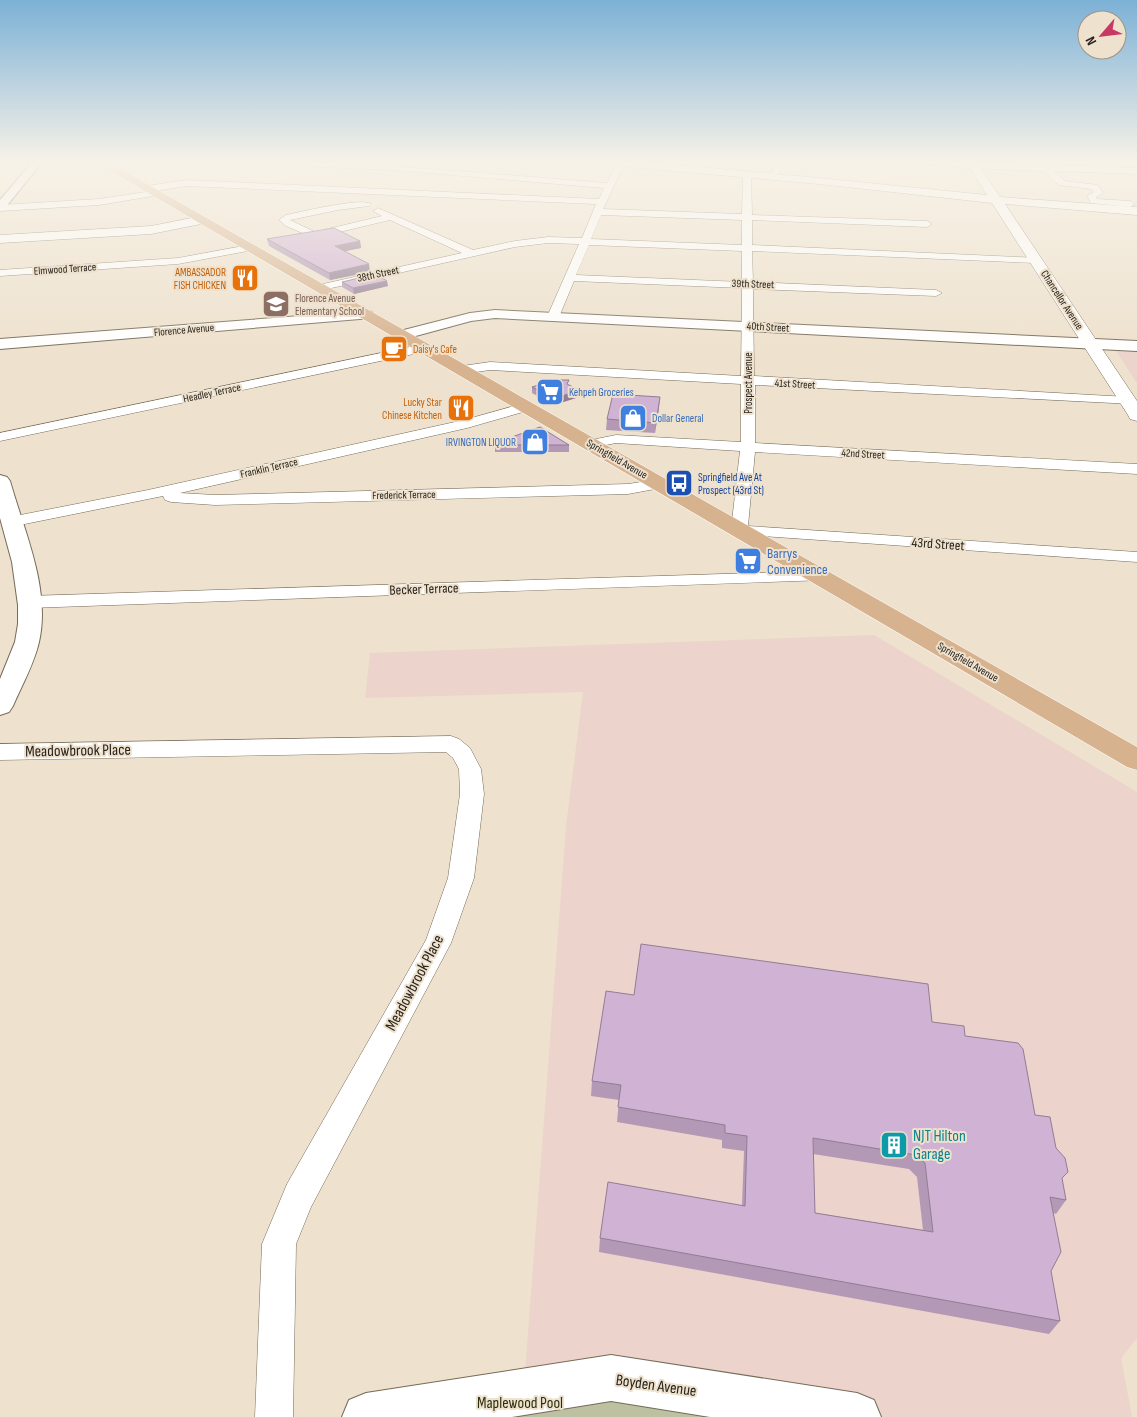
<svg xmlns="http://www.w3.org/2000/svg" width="1137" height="1417" font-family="'Sofia Sans Condensed',sans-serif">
<rect width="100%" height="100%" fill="#eee1cd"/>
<path fill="#ecd3cb" d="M 1116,351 L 1137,352 L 1137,383 Z
M 874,635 L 1137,792 L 1137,1338 L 1121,1358 L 1132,1417 L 727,1417 L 524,1387 L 566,827 L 583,692 L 365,698 L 370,653 Z"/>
<path fill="#e5d5bb" d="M 981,160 L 1137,160 L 1137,169 L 984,164 Z"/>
<path fill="#bcc1a1" d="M 524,1387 L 727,1417 L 350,1417 Z"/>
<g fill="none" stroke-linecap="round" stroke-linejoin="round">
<g stroke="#766b59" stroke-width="1">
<path id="minor" d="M 0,160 L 43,160 L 39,162 L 0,163 Z
M 199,160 C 336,160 471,172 607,183 L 617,163 L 621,161 L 625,163 L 603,209 L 742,214 L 743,174 L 747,171 L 751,174 L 752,215 L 927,221 L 932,224 L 927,227 L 752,220 L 752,245 L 1040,258 L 1041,260 L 1040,262 L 1036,263 L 752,251 L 753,282 L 936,290 L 942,293 L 936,296 L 753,289 L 754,376 L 1128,397 L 1135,401 L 1133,404 L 755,385 L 755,443 L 1137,464 L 1137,474 L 755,452 L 748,526 L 1137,552 L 1137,562 L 733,534 L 731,530 L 740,451 L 616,443 L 591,448 L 586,447 L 584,444 L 586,441 L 616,435 L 741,442 L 741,384 L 490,370 L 462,374 L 455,370 L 462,366 L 490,362 L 741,376 L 742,288 L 574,281 L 559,317 L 553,321 L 547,317 L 579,244 L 548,243 L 515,247 L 318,291 L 312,288 L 314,286 L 462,253 L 390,220 L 314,238 L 286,226 L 279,220 L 286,215 C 301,212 361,197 371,204 L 369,206 L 338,210 L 290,220 L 315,232 L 382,216 L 373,211 L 378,208 L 473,250 L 515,241 L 548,237 L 582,238 L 596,204 L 187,186 L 154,191 L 157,193 L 153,196 L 99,205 L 0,211 L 0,205 L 99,199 L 146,192 L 142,189 L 146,186 L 187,180 L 599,199 L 604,188 L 393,170 L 203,162 ZM 601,215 L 742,220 L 742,245 L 591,239 ZM 589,245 L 742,251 L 742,282 L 576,275 Z
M 780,160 L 788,160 L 775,179 L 769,179 L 768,177 Z
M 895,160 L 1137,168 L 1137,174 L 1054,171 L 1065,181 L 1098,185 L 1103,193 L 1096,197 L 1097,199 L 1130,201 L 1135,204 L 1130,207 L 1091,203 L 1087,196 L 1094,192 L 1092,189 L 1059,185 L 1044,171 L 964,168 L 899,162 Z
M 249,245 L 254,248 L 253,250 L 178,264 L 0,276 L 0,270 L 178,258 Z
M 424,344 L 430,348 L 428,351 L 0,441 L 0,433 Z
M 525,403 L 530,404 L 532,407 L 530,410 L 467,428 L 180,493 L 215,495 L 628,484 L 660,479 L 666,481 L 668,484 L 666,487 L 628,494 L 215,505 L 171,502 L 165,500 L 163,496 L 10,527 L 4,526 L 2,522 L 4,518 L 10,517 L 148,490 L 464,420 Z
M 819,571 L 825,572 L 828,576 L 825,580 L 29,608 L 22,606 L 20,602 L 22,598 L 29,596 Z
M 451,736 L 459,739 L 470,748 L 481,769 L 484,794 L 474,878 L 451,943 L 311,1207 L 296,1244 L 293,1417 L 255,1417 L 262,1244 L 287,1184 L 426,940 L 448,878 L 460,794 L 459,769 L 453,758 L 446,752 L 0,760 L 0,744 Z"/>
</g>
<g stroke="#766b59" stroke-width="2">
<path id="tertiary" d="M 34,160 L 44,160 L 4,209 L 0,210 L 0,200 Z
M 495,310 L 1137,341 L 1137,351 L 495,318 L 471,321 L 401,340 L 396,338 L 393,335 L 396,332 L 470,313 Z
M 367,311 L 372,312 L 374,315 L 372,318 L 0,349 L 0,339 Z
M 0,475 L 7,477 L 10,481 C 24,531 51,589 39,642 C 34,664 22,685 13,706 L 9,712 L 0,715 L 0,679 L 15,642 L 18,624 L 18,605 L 12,562 L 0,518 Z
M 611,1355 L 857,1393 L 874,1400 L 881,1417 L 710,1417 L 611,1401 L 512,1417 L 342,1417 L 349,1400 L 366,1393 Z"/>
</g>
<g stroke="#766b59" stroke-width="1">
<path id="secondary" d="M 132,160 L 158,160 L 153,163 L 109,170 L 104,167 L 109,164 Z
M 579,160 L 621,160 L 819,178 L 987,195 L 965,160 L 975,160 L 1000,197 L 1137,207 L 1137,215 L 1005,204 L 1137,401 L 1137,421 L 1130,419 L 1128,415 L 992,203 L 819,184 L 584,163 Z
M 202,216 L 208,220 L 206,223 L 151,234 L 0,243 L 0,235 L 151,226 Z"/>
</g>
<g stroke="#fff" stroke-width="1">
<path id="primary" d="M 92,160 L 105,160 L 1137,747 L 1137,770 L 1127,767 Z"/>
</g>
<use href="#minor" fill="#fff" fill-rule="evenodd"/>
<use href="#tertiary" fill="#fff" fill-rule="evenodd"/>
<use href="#secondary" fill="#fff" fill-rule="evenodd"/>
<use href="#primary" fill="#d7b28e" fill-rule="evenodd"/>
</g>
<path fill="#b399b6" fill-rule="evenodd" d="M 267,239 L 360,241 L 361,248 L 345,251 L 370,272 L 330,280 L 269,246 Z
M 342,282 L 388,286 L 354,294 L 342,287 Z
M 532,387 L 579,390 L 579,397 L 554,405 L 532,393 Z
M 659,407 L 655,433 L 606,430 L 607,419 Z
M 495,443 L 569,445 L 569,452 L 495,452 Z
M 634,995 L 932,1022 L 965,1036 L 1035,1115 L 1062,1180 L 1066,1200 L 1056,1214 L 1054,1213 L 1051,1271 L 1060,1321 L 1049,1334 L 599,1252 L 600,1238 L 742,1205 L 744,1151 L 722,1148 L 722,1140 L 617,1122 L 619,1100 L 591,1096 L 592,1081 ZM 813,1154 L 909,1169 L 917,1177 L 923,1230 L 815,1213 Z"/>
<path fill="#927d94" d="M 360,241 L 361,248 L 336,253 L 335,246 Z
M 369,264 L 370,272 L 330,280 L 329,273 Z
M 387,281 L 388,286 L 354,294 L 353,288 Z
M 579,390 L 579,397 L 554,405 L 554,399 Z
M 660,397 L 659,407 L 655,433 L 656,423 Z"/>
<path fill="#d0b2d4" stroke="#927d94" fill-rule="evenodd" d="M 334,228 L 360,241 L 335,246 L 369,264 L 329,273 L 267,239 Z
M 376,274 L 387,281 L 353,288 L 342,282 Z
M 554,380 L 569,380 L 567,384 L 579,390 L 554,399 L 532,387 Z
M 613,394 L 660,397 L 656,423 L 607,419 Z
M 540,427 L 569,445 L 495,445 L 495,443 Z
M 641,944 L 928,984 L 932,1022 L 964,1026 L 965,1036 L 1018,1043 L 1023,1049 L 1035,1115 L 1050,1117 L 1056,1148 L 1065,1158 L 1068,1172 L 1062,1178 L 1066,1200 L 1050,1197 L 1061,1252 L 1051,1271 L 1060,1321 L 600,1238 L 608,1182 L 745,1206 L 747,1136 L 725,1133 L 725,1125 L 618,1107 L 621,1085 L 592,1081 L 606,991 L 634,995 ZM 813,1138 L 916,1155 L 925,1163 L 933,1232 L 815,1213 Z"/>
<linearGradient id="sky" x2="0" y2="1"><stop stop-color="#7cb1d6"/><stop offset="0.45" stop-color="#f7f2e8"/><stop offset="1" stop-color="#f7f2e8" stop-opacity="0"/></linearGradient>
<rect width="1137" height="359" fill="url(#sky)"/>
<defs>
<g id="restaurant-square" transform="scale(1.4375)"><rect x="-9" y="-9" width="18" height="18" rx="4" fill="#e8710a" stroke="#eee1cd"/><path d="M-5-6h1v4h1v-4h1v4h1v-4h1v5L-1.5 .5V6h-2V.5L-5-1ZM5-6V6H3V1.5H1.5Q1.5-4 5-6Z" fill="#fff"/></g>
<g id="school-square" transform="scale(1.4375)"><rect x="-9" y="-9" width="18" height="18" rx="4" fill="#8d6e63" stroke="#eee1cd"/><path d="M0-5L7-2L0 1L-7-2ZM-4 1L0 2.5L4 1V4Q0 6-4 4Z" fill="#fff"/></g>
<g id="cafe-square" transform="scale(1.4375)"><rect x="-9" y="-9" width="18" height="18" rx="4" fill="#e8710a" stroke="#eee1cd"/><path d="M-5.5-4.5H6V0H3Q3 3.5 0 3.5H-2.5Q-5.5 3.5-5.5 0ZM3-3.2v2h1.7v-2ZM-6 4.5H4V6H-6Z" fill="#fff"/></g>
<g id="supermarket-square" transform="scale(1.4375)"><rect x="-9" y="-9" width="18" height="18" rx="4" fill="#3f7fe0" stroke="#eee1cd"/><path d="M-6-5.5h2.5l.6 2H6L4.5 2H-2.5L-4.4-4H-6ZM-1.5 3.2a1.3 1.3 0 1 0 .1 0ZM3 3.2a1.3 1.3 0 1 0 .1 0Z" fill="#fff"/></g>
<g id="shop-square" transform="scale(1.4375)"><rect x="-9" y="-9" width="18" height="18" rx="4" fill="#3f7fe0" stroke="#eee1cd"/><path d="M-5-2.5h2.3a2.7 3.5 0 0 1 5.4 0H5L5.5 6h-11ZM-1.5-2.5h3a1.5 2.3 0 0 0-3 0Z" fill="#fff"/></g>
<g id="bus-square" transform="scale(1.4375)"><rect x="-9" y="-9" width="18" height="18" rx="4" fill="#1a4fb4" stroke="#eee1cd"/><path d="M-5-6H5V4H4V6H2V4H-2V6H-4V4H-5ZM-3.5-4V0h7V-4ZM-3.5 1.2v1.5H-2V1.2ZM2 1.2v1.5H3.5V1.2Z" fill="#fff"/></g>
<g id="building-square" transform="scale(1.4375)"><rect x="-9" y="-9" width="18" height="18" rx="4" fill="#0f9aa8" stroke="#eee1cd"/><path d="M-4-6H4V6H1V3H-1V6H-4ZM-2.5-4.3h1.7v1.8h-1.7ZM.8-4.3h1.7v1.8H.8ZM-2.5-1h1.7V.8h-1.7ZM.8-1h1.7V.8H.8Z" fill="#fff"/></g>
</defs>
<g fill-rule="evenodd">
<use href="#restaurant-square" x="245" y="278"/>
<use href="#school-square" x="276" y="304"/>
<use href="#cafe-square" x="394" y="349"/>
<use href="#supermarket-square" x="550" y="392"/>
<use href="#restaurant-square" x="461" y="408"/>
<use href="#shop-square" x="633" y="418"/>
<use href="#shop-square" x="535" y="442"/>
<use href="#bus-square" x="679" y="483"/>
<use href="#supermarket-square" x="748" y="561"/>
<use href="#building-square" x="894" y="1145"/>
</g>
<g text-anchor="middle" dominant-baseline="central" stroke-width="4" stroke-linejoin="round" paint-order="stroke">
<g font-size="11" fill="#28231c" stroke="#eee1cd">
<text transform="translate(65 269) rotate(-4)">Elmwood Terrace</text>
<text transform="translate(378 274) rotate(-12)">38th Street</text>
<text transform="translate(753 284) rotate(2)">39th Street</text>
<text transform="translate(1062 300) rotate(57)">Chancellor Avenue</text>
<text transform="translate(768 327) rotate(3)">40th Street</text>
<text transform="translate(184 330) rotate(-5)">Florence Avenue</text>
<text transform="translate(748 383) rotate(-90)">Prospect Avenue</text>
<text transform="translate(795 384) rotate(3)">41st Street</text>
<text transform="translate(212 393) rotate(-12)">Headley Terrace</text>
<text transform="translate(863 454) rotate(3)">42nd Street</text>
<text transform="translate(617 459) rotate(30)">Springfield Avenue</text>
<text transform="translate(269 468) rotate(-13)">Franklin Terrace</text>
<text transform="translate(404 495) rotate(-1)">Frederick Terrace</text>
<text transform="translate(968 662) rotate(30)">Springfield Avenue</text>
</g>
<g font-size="11" fill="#c56008" stroke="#eee1cd" text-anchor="end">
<text x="226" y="272">AMBASSADOR<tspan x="226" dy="13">FISH CHICKEN</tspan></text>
<text x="413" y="349" text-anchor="start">Daisy's Cafe</text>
<text x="442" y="402">Lucky Star<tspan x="442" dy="13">Chinese Kitchen</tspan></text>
</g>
<g font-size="11" fill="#785e54" stroke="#eee1cd" text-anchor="start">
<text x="295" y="298">Florence Avenue<tspan x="295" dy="13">Elementary School</tspan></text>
</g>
<g font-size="11" fill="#366cbe" stroke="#eee1cd" text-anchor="start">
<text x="569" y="392">Kehpeh Groceries</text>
<text x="652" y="418">Dollar General</text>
<text x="516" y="442" text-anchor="end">IRVINGTON LIQUOR</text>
</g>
<g font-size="11" fill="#164399" stroke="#eee1cd" text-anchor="start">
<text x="698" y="477">Springfield Ave At<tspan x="698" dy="13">Prospect (43rd St)</tspan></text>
</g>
<g font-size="14" fill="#28231c" stroke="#eee1cd">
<text transform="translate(938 544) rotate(4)">43rd Street</text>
<text transform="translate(424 589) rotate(-2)">Becker Terrace</text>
</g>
<g font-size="14" fill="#366cbe" stroke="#eee1cd" text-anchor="start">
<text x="767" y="553">Barrys<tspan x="767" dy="16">Convenience</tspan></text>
</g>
<g font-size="16" fill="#28231c" stroke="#eee1cd">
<text transform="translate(78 751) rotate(-1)">Meadowbrook Place</text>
<text transform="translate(415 983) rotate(-62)">Meadowbrook Place</text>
<text transform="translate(656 1386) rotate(8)">Boyden Avenue</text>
</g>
<g font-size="16" fill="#0d838f" stroke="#eee1cd" text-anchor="start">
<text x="913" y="1136">NJT Hilton<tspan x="913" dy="18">Garage</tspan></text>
</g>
<g font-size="16" fill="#2b2e0c" stroke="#eee1cd">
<text x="520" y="1403">Maplewood Pool</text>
</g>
</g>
<g transform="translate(1102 35) rotate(242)"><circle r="24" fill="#eee1cd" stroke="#9f9586"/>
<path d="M0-4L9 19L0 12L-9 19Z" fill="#c73963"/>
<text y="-8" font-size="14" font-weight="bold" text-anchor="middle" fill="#28231c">N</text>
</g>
</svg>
